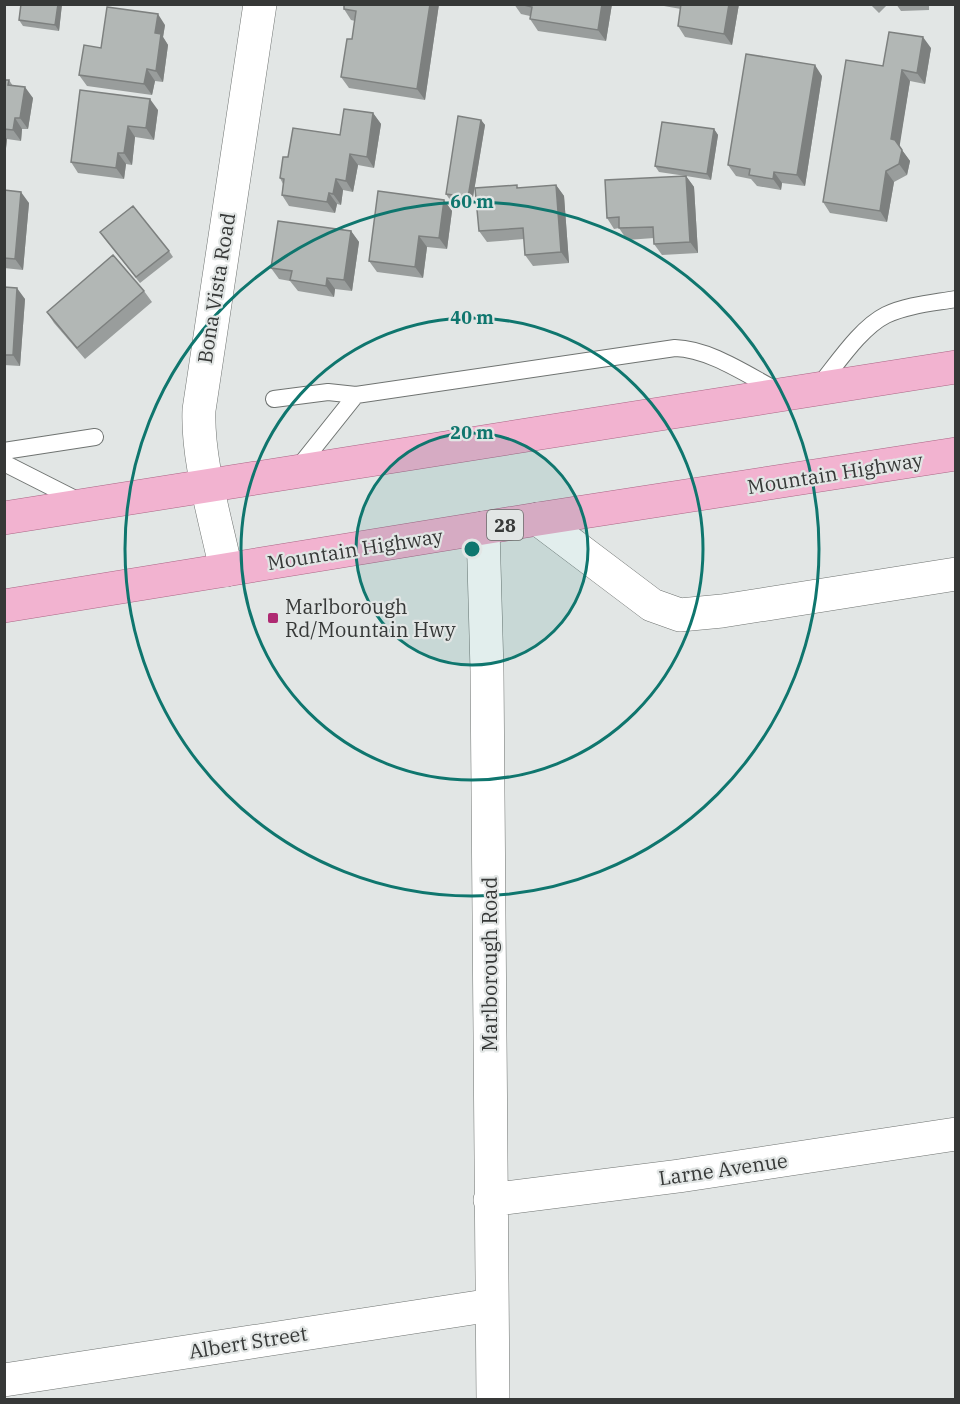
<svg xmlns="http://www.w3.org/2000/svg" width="960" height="1404" font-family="'IBM Plex Serif',serif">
<rect width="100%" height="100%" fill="#e2e6e5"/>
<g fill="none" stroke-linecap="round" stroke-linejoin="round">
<g stroke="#6f7371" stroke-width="18">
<path id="service" d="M 818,387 C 837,364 860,328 886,315 C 907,305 933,303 956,299
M 274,399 L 328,392 L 356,395 L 675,348 C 710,349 747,375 778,391
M 4,451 L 95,437
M 4,463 L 81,502
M 297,469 L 356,395"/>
</g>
<g stroke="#6f7371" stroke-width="34">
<path id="minor" d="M 538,519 L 652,605 L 680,615 L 722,611 L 956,574
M 483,528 L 487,671 L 493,1400
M 226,570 C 216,521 197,460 199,410 L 260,4
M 490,1200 L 679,1176 L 956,1134
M 4,1380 L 492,1305"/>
</g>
<g stroke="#ab6786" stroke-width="34">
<path id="primary" d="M 4,518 L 956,367
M 4,606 L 538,519 L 956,454"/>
</g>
<use href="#service" stroke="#fff" stroke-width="16"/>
<use href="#minor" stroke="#fff" stroke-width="33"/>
<use href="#primary" stroke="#f2b3d0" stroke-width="33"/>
</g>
<path fill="#999d9c" d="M 21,4 L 62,4 L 59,31 L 23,26 L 19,20 Z
M 344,4 L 439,4 L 425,100 L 349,88 L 341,77 L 352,39 L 355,21 L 351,20 L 344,9 Z
M 514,4 L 612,4 L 606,41 L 538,31 L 530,19 L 530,16 L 521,14 Z
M 662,4 L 739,4 L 732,45 L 685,37 L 678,26 L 681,9 L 664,6 Z
M 870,4 L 888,4 L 879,13 Z
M 896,4 L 929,4 L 929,10 L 901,11 Z
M 165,25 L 163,37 L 168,45 L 163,82 L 155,81 L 152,95 L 87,86 L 79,75 L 101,48 Z
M 931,48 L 925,84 L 910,81 L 899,146 L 910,161 L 907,175 L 894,182 L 887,222 L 830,213 L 823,202 L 883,66 Z
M 822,76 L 805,186 L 782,183 L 781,190 L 757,186 L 751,179 L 736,176 L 728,165 Z
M 4,80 L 9,80 L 13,86 L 33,98 L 28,129 L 22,129 L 21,141 L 7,139 L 6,148 L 4,148 Z
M 80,90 L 158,110 L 154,140 L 135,137 L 132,165 L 126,164 L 124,179 L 78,173 L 71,162 Z
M 373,113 L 381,124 L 374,168 L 358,165 L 353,192 L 343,190 L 341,205 L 337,204 L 335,213 L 289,206 L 282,195 L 283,184 L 280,178 L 288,157 L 340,135 Z
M 481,120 L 485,125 L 472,203 L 450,200 L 446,194 Z
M 714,129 L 718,135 L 711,180 L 686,176 L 694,187 L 698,253 L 662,255 L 654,244 L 654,238 L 627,240 L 619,228 L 614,229 L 607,218 L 686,176 L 659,172 L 655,166 Z
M 556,185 L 564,196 L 569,263 L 533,266 L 525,255 L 524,239 L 487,242 L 479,231 L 519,188 Z
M 4,190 L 29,203 L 23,270 L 4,268 Z
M 444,200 L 452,211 L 447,249 L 427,247 L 423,278 L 377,272 L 369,261 Z
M 351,231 L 359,242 L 352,291 L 335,289 L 334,297 L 298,291 L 290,281 L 279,279 L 271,268 Z
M 104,238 L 169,251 L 173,257 L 140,283 Z
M 4,287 L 25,299 L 20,366 L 4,365 Z
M 144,291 L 152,302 L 85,359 L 54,323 L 47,312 Z"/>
<path fill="#7d807f" d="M 58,4 L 62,4 L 59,31 L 55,25 Z
M 430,4 L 439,4 L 425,100 L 417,89 Z
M 602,4 L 612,4 L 606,41 L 598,30 Z
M 729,4 L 739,4 L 732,45 L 724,34 Z
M 158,14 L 165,25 L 163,37 L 168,45 L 163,82 L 156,71 L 155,33 Z
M 923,37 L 931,48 L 925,84 L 917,73 Z
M 815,65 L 822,76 L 805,186 L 797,175 Z
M 147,69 L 155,81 L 152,95 L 144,84 Z
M 902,70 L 910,81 L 899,150 L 891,139 Z
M 25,87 L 33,98 L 28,129 L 20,118 Z
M 150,99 L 158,110 L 154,140 L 146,128 Z
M 373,113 L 381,124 L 374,168 L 367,157 Z
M 15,118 L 22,129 L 21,141 L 13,130 Z
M 481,120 L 485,125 L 472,203 L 468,197 Z
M 128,126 L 135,137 L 132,165 L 124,153 Z
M 714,129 L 718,135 L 711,180 L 707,174 Z
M 4,135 L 7,139 L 6,148 L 4,146 Z
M 902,150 L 910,161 L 907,175 L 899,164 Z
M 118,153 L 126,164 L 124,179 L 116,168 Z
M 350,154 L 358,165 L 353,192 L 346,181 Z
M 886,171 L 894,182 L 887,222 L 880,211 Z
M 774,172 L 782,183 L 781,190 L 773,179 Z
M 686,176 L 694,187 L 698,253 L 690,242 Z
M 336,179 L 343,190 L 341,205 L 333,194 Z
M 556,185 L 564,196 L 569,263 L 561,252 Z
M 21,192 L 29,203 L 23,270 L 15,259 Z
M 329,193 L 337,204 L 335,213 L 327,202 Z
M 444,200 L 452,211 L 447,249 L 439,238 Z
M 351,231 L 359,242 L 352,291 L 344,280 Z
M 419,236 L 427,247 L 423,278 L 415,267 Z
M 327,278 L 335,289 L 334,297 L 326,286 Z
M 17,288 L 25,299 L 20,366 L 13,355 Z"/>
<path fill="#b2b7b5" stroke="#7d807f" stroke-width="1.5" d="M 21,4 L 58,4 L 55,25 L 19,20 Z
M 344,4 L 430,4 L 417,89 L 341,77 L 347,39 L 352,39 L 356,11 L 344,9 Z
M 520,4 L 602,4 L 598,30 L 530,19 L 532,7 Z
M 681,4 L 729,4 L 724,34 L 678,26 Z
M 107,7 L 158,14 L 155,33 L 161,34 L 156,71 L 147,69 L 144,84 L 79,75 L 84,45 L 101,48 Z
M 889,32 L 923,37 L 917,73 L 902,70 L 891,139 L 895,140 L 902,150 L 899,164 L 886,171 L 880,211 L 823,202 L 846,60 L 883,66 Z
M 746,54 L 815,65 L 797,175 L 774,172 L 773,179 L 749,175 L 750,169 L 728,165 Z
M 4,80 L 9,80 L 8,85 L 25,87 L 20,118 L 15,118 L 13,130 L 4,129 Z
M 80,90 L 150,99 L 146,128 L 128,126 L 124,153 L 118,153 L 116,168 L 71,162 Z
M 344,109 L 373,113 L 367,157 L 350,154 L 346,181 L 336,179 L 333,194 L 329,193 L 327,202 L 282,195 L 284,179 L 280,178 L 283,157 L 288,157 L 293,128 L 340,135 Z
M 458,116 L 481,120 L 468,197 L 446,194 Z
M 662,122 L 714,129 L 707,174 L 655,166 Z
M 686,176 L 690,242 L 654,244 L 653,227 L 619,228 L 619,217 L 607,218 L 605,180 Z
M 517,185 L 517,188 L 556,185 L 561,252 L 525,255 L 523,228 L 479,231 L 475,188 Z
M 4,190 L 21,192 L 15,259 L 4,258 Z
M 378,191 L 444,200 L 439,238 L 419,236 L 415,267 L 369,261 Z
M 133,206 L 169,251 L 136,277 L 100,232 Z
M 278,221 L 351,231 L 344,280 L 327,278 L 326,286 L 290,280 L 292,271 L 271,268 Z
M 113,255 L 144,291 L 77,348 L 47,312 Z
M 4,287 L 17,288 L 13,355 L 4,355 Z"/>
<circle cx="472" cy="549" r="116" fill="#0f766e" fill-opacity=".12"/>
<g fill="none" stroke="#0f766e" stroke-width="3">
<circle cx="472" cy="549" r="116"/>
<circle cx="472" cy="549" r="231"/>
<circle cx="472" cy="549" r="347"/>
</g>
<rect fill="#af2a72" stroke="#e2e6e5" stroke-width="2" x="267" y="612" width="12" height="12" rx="3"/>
<g text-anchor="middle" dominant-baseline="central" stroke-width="4.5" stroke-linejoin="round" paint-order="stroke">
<rect fill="#e2e6e5" stroke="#6a6c6b" stroke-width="1.5" x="487" y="510" width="36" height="30" rx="4.5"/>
<g font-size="18" font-weight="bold" fill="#363837">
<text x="505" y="525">28</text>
</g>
<g font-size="20" fill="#363837" stroke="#e2e6e5">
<text transform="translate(216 288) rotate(-81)">Bona Vista Road</text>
<text transform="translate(835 473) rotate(-9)">Mountain Highway</text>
<text transform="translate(355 549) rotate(-9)">Mountain Highway</text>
<text transform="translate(489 964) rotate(-90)">Marlborough Road</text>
<text transform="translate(723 1169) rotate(-8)">Larne Avenue</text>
<text transform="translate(248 1342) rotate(-9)">Albert Street</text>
</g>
<g font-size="20" fill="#363837" stroke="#e2e6e5" text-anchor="start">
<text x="285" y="606">Marlborough<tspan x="285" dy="23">Rd/Mountain Hwy</tspan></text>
</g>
</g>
<circle cx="472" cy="549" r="9" fill="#0f766e" stroke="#e2e6e5" stroke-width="3"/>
<g font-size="18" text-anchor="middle" font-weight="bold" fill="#0f766e" stroke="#e2e6e5" stroke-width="4.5" stroke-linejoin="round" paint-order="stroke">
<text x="472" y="208">60 m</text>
<text x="472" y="324">40 m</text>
<text x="472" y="439">20 m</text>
</g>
<rect width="960" height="1404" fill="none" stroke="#363837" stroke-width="12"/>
</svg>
